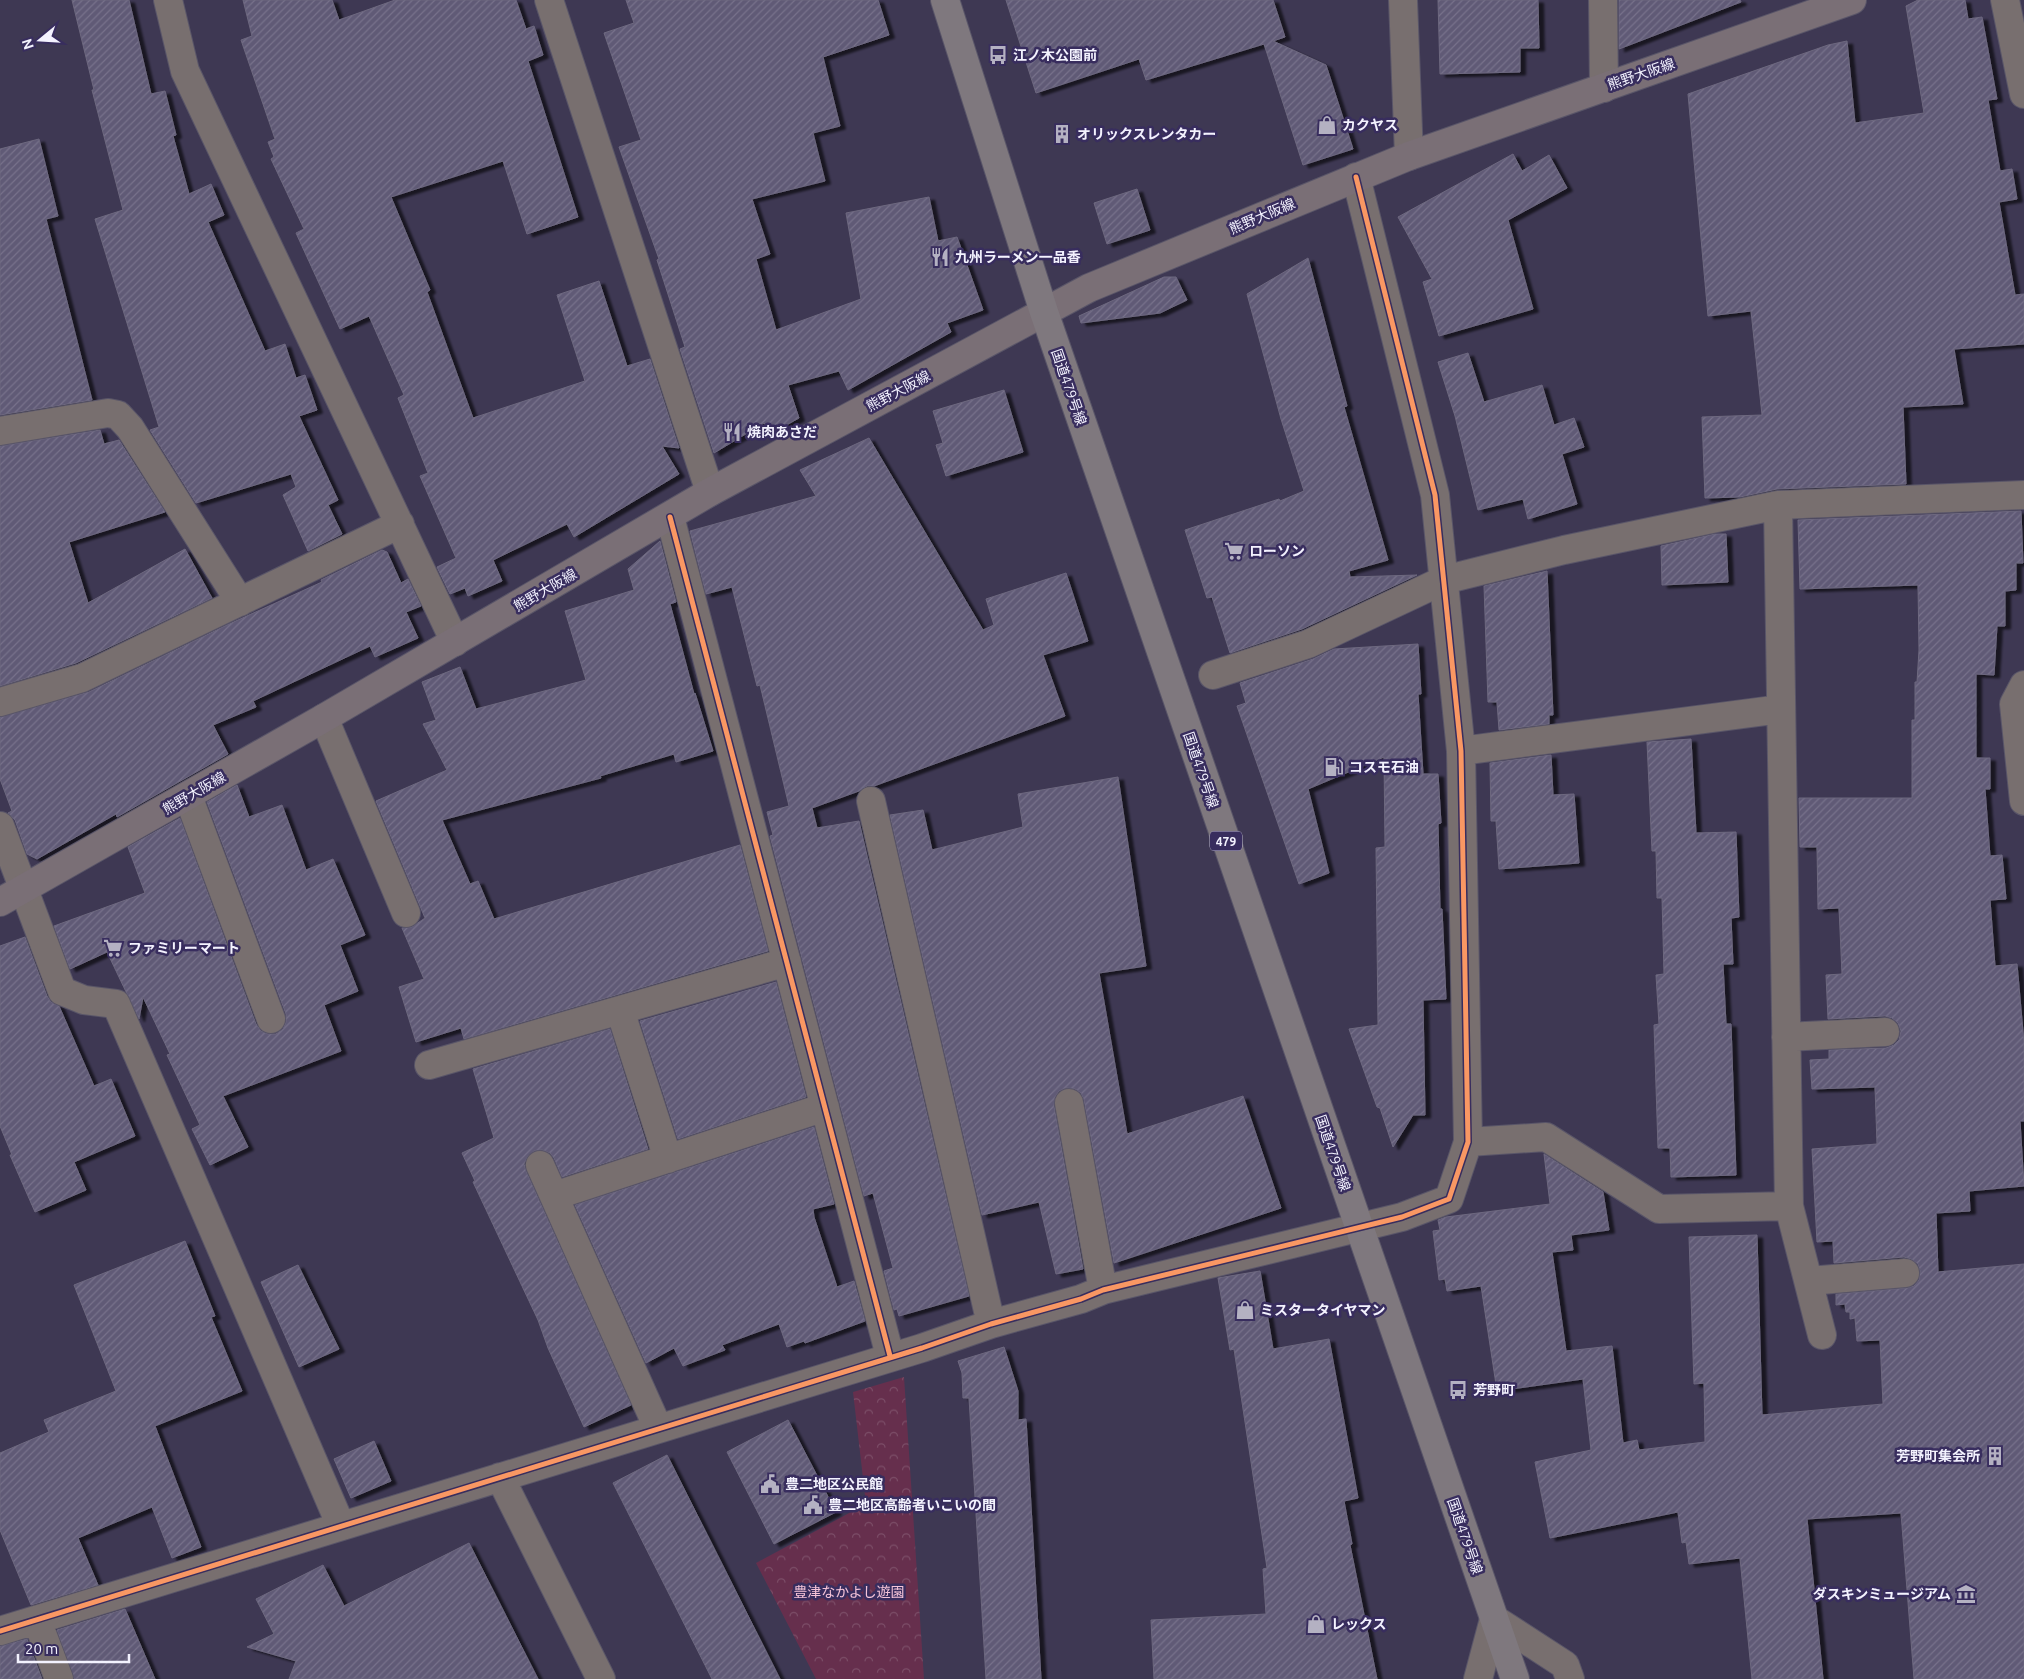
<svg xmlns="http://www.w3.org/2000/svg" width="2024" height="1679" font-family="Ubuntu,'Noto Sans JP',sans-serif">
<defs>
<pattern id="forest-crowns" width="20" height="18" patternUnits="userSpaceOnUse" patternTransform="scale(1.25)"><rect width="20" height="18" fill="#662f4d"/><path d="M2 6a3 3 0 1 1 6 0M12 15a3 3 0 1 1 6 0" fill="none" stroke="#7c4e68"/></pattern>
<pattern id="building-hatch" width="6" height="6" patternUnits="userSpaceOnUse" patternTransform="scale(1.25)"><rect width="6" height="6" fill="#605a76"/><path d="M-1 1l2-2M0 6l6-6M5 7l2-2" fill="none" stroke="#77728b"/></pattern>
<filter id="shadow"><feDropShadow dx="5.5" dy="3" stdDeviation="1" flood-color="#0009"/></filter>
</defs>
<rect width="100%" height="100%" fill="#3e3853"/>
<path fill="url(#forest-crowns)" d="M 904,1377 L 924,1679 L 816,1679 L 756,1563 L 866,1504 L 853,1392 Z"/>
<path fill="url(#building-hatch)" stroke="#6d687f" filter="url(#shadow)" d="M 72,0 L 129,0 L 151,94 L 165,91 L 176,135 L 173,136 L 189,194 L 211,184 L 224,215 L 208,222 L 265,351 L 285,344 L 296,378 L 305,375 L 317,410 L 299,416 L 338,500 L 328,505 L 342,534 L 308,551 L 283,495 L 296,487 L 291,474 L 196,503 L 150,430 L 159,427 L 95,219 L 123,210 L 92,90 L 94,90 Z
M 243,0 L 332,0 L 339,20 L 395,0 L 516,0 L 526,29 L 534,26 L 543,55 L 528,61 L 578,217 L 527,234 L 503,161 L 391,197 L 430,290 L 427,292 L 473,418 L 585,381 L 557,295 L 599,281 L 627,366 L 650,359 L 679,448 L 662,446 L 679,474 L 574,537 L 567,524 L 493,560 L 502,581 L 468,596 L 465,588 L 450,594 L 437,567 L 456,558 L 420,476 L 428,473 L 398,398 L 404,395 L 369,316 L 340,329 L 296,233 L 304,229 L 271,159 L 274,157 L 268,142 L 275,139 L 241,40 L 252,36 Z
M 626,0 L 878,0 L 889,35 L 823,57 L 840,126 L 813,133 L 825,181 L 752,199 L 770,254 L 756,259 L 776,330 L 861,299 L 846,213 L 929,197 L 938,241 L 957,237 L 983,310 L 947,323 L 951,332 L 848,390 L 839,371 L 788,385 L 799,418 L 772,433 L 764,423 L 714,453 L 680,349 L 685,347 L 657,260 L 659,259 L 619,147 L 641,140 L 604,33 L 634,23 Z
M 1006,0 L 1273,0 L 1285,37 L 1273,41 L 1326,65 L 1353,149 L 1303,165 L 1264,44 L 1146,80 L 1139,59 L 1036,93 Z
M 1438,0 L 1538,0 L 1539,48 L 1520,48 L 1520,72 L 1440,74 Z
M 1619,0 L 1740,0 L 1741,2 L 1619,49 Z
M 1918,0 L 1965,0 L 1968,19 L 1982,17 L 1997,99 L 1988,100 L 2000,171 L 2012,169 L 2017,199 L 1999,202 L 2015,295 L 2024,294 L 2024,344 L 1954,349 L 1963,404 L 1903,407 L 1906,484 L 1777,489 L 1740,497 L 1705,498 L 1702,417 L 1762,415 L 1751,311 L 1708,316 L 1688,94 L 1828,45 L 1847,41 L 1855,123 L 1924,113 L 1906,6 Z
M 39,139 L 58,216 L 46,219 L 92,400 L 0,415 L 0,149 Z
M 1513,154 L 1522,171 L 1549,155 L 1567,188 L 1508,220 L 1533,309 L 1439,336 L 1423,282 L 1432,279 L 1398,217 Z
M 1137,189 L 1150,230 L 1107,244 L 1094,203 Z
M 1308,258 L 1347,406 L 1344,407 L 1388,560 L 1349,571 L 1350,577 L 1417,575 L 1302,629 L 1230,653 L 1212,597 L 1207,598 L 1185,530 L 1279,499 L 1280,501 L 1304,491 L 1281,419 L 1247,294 Z
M 1164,277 L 1176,277 L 1187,300 L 1160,313 L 1081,323 L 1079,316 Z
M 1468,353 L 1484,402 L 1542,385 L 1554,425 L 1574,418 L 1584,447 L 1562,454 L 1577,504 L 1528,519 L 1523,499 L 1478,510 L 1455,416 L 1438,362 Z
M 1004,390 L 1023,452 L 946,476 L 936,445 L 943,443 L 933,411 Z
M 100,430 L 104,444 L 119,440 L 165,512 L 69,542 L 88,603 L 185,549 L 212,598 L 76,663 L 0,686 L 0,446 Z
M 869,438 L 983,630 L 994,625 L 986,599 L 1066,573 L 1088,641 L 1043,655 L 1065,716 L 874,786 L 867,786 L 859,791 L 812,808 L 817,828 L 859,821 L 969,1296 L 899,1316 L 897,1309 L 894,1310 L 884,1271 L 893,1268 L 873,1193 L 864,1196 L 770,836 L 773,835 L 767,812 L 789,806 L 760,685 L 757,686 L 732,587 L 706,594 L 690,531 L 816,496 L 800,470 Z
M 2021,511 L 2023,563 L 2016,563 L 2016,590 L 2005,591 L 2005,626 L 1997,626 L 1994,675 L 1976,674 L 1976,758 L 1990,758 L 1990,789 L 1985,789 L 1990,856 L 2002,855 L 2006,899 L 1990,900 L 1995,966 L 2017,964 L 2024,1043 L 2024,1121 L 2020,1121 L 2024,1186 L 1969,1191 L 1970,1211 L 1936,1213 L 1938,1272 L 2024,1264 L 2024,1679 L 1914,1679 L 1901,1513 L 1807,1519 L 1823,1679 L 1752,1679 L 1740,1558 L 1689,1564 L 1686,1542 L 1682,1543 L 1678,1512 L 1550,1538 L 1535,1462 L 1591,1450 L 1583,1379 L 1497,1391 L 1481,1286 L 1447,1291 L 1445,1279 L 1439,1280 L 1433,1231 L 1440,1230 L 1438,1220 L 1446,1217 L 1550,1204 L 1544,1154 L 1603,1192 L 1609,1230 L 1571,1235 L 1573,1250 L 1552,1252 L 1566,1351 L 1612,1346 L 1623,1443 L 1637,1440 L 1639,1450 L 1705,1442 L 1704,1383 L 1694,1384 L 1689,1237 L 1757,1235 L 1762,1415 L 1883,1404 L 1880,1340 L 1857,1341 L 1855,1318 L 1850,1319 L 1850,1312 L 1846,1312 L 1845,1304 L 1836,1305 L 1836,1294 L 1907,1288 L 1914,1286 L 1919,1280 L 1920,1271 L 1918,1264 L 1911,1259 L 1904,1257 L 1834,1263 L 1833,1241 L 1817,1242 L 1812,1149 L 1877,1144 L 1875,1087 L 1812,1089 L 1810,1060 L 1829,1059 L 1829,1050 L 1886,1048 L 1894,1045 L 1899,1040 L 1901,1031 L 1898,1023 L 1892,1018 L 1885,1016 L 1828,1019 L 1826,975 L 1842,974 L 1839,908 L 1818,909 L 1817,847 L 1800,847 L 1799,798 L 1912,798 L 1912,720 L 1915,720 L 1915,682 L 1917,682 L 1919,650 L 1918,585 L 1800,589 L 1798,520 Z
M 1715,534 L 1726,534 L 1728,582 L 1662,585 L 1661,546 Z
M 660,541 L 676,602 L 670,604 L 694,694 L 695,693 L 713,751 L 676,762 L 674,754 L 600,776 L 601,778 L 442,820 L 470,884 L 478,881 L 494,919 L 740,845 L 768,951 L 464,1039 L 461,1028 L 416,1042 L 399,987 L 424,979 L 402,928 L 412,927 L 425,918 L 376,801 L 447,770 L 423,724 L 436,720 L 422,682 L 460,667 L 476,709 L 586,680 L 565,611 L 634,590 L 628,569 Z
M 382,550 L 387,552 L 401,583 L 408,579 L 421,606 L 406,612 L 418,638 L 375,657 L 370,646 L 253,701 L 256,707 L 213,725 L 228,754 L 117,817 L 116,814 L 37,859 L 27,854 L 15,820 L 8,813 L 12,811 L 0,779 L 0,717 L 89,692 L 227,625 L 322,582 L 321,580 Z
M 1547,571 L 1553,715 L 1549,715 L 1549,724 L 1499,730 L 1497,702 L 1488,702 L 1484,586 Z
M 1418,644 L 1421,694 L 1418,694 L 1423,774 L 1438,774 L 1441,823 L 1438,824 L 1440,909 L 1442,909 L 1446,999 L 1423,1000 L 1425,1115 L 1413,1115 L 1393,1147 L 1380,1108 L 1377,1107 L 1349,1029 L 1378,1025 L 1376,848 L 1385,847 L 1384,757 L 1308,789 L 1329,873 L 1299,884 L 1237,706 L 1246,703 L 1240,683 L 1313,659 L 1334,649 Z
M 1691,739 L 1696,833 L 1736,832 L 1739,917 L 1731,918 L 1733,964 L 1723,964 L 1726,1024 L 1731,1024 L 1736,1175 L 1671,1177 L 1670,1148 L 1658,1148 L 1654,1025 L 1659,1024 L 1656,975 L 1664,974 L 1662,898 L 1657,898 L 1656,851 L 1652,851 L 1647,742 Z
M 1551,755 L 1553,795 L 1574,794 L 1579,863 L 1499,869 L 1496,821 L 1491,821 L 1490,763 Z
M 1118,777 L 1146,966 L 1099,973 L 1127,1134 L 1243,1096 L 1281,1208 L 1114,1263 L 1084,1100 L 1081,1093 L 1075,1089 L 1066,1088 L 1059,1091 L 1055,1097 L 1054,1106 L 1083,1269 L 1056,1274 L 1039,1202 L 982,1215 L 890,815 L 923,810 L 932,850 L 1023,827 L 1018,794 Z
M 237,785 L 249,817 L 282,805 L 306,870 L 333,859 L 365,935 L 340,945 L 358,991 L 324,1005 L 341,1051 L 223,1096 L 248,1147 L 210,1165 L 192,1129 L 200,1125 L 167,1055 L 170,1054 L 143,997 L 139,1019 L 107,952 L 70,969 L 54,926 L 145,893 L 128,847 L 180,818 L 256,1024 L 261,1031 L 268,1034 L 276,1034 L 283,1029 L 286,1022 L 286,1014 L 207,802 Z
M 25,937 L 47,996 L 51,1002 L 59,1006 L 94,1086 L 111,1079 L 135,1136 L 74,1162 L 86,1190 L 35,1212 L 10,1155 L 12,1155 L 0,1126 L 0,946 Z
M 776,982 L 806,1097 L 678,1139 L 640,1021 Z
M 610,1029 L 648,1149 L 562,1177 L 554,1158 L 550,1153 L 542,1150 L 534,1151 L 528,1156 L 524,1164 L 526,1171 L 631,1405 L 584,1427 L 548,1348 L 538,1320 L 473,1182 L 475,1181 L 462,1153 L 494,1138 L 473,1069 Z
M 814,1127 L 834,1204 L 813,1209 L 814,1217 L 837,1287 L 854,1281 L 865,1321 L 805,1343 L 804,1341 L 787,1347 L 779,1324 L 722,1345 L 725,1350 L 683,1366 L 674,1348 L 646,1363 L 575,1205 Z
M 185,1241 L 215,1316 L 211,1317 L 242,1391 L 155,1426 L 201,1547 L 172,1558 L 152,1507 L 78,1538 L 98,1585 L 31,1605 L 0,1530 L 0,1453 L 49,1432 L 44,1420 L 116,1391 L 74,1285 Z
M 298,1265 L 339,1349 L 299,1367 L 261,1282 Z
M 1260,1271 L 1273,1349 L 1329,1339 L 1358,1498 L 1344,1501 L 1352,1544 L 1350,1545 L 1377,1679 L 1154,1679 L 1151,1620 L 1266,1614 L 1263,1569 L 1267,1568 L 1234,1349 L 1230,1350 L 1218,1278 Z
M 1004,1347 L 1018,1391 L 1018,1420 L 1026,1419 L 1041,1679 L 986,1679 L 969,1398 L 963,1398 L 962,1373 L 958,1361 Z
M 788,1420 L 836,1512 L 774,1544 L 727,1452 Z
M 374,1441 L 391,1481 L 351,1498 L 334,1459 Z
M 667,1455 L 780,1679 L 712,1679 L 613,1483 Z
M 469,1543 L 538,1679 L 289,1679 L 296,1661 L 247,1647 L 274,1634 L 256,1599 L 323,1565 L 344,1606 Z
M 125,1609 L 155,1679 L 74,1679 L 57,1630 Z
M 27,1639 L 42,1679 L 0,1679 L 0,1646 Z"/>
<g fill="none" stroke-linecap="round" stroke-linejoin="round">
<g stroke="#595568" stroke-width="30">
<path id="minor" d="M 168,0 L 185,71 L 455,642
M 549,0 L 710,492
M 1403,0 L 1409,156
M 1603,0 L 1604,88
M 2005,0 L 2024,94
M 0,431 L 108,413 L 118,415 L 130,428 L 240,602
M 1778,505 L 1789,1206 L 1822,1335
M 670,517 L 890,1356
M 1213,675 L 1308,644 L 1444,580 L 1564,550 L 1778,505 L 2024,495
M 2024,685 L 2014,704 L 2024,801
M 0,702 L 82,678 L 400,524
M 324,718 L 406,913
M 1461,751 L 1781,709
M 188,796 L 271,1019
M 871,801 L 991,1324
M 0,826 L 62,991 L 84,1000 L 116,1004 L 341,1526
M 620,1010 L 668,1159
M 1786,1037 L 1885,1032
M 429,1065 L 787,962
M 1069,1103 L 1103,1290
M 1468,1142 L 1546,1137 L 1659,1209 L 1789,1206
M 540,1165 L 658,1428
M 554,1196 L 825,1107
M 1809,1281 L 1905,1273
M 500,1477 L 601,1679
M 37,1620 L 59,1679
M 0,1631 L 922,1348 L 991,1324 L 1081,1299 L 1103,1290 L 1402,1217 L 1449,1199 L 1468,1142 L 1461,751 L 1435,495 L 1356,177
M 1478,1679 L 1494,1619 L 1565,1665 L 1570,1679"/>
</g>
<g stroke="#595568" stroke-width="30">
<path id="major" d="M 0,902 L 324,718 L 710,492 L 1089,288 L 1409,156 L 1852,0"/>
</g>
<g stroke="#595568" stroke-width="30">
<path id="highway" d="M 945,0 L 1044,312 L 1515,1679"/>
</g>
<use href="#minor" stroke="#786f6f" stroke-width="28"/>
<use href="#major" stroke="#7a6f76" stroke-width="28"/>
<use href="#highway" stroke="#7f787e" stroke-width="28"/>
<g stroke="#382d5e" stroke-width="8">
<path id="cycleway" d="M 670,517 L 890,1356
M 0,1631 L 922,1348 L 991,1324 L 1081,1299 L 1103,1290 L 1402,1217 L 1449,1199 L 1468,1142 L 1461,751 L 1435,495 L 1356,177"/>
</g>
<use href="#cycleway" stroke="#f99763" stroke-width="5"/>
</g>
<defs>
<g id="bus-bare" transform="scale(1.5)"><path d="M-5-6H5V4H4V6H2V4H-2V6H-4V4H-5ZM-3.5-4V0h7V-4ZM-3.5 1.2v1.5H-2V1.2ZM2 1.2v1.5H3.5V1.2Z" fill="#b4b1c2" stroke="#382d5e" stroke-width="2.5" paint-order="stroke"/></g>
<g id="shop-bare" transform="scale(1.5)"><path d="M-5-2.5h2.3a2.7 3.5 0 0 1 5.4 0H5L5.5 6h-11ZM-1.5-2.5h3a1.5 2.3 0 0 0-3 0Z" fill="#b4b1c2" stroke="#382d5e" stroke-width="2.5" paint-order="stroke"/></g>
<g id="building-bare" transform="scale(1.5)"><path d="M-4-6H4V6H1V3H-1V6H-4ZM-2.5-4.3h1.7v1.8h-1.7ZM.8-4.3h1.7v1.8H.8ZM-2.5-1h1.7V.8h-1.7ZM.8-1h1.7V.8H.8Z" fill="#b4b1c2" stroke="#382d5e" stroke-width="2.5" paint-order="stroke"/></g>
<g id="restaurant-bare" transform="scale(1.5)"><path d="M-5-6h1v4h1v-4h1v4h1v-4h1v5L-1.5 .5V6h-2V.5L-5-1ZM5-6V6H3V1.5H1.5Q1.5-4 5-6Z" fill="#b4b1c2" stroke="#382d5e" stroke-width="2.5" paint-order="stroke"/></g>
<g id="supermarket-bare" transform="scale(1.5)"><path d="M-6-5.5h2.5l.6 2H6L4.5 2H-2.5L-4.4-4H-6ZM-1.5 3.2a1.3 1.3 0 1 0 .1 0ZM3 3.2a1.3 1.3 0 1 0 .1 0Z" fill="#b4b1c2" stroke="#382d5e" stroke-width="2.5" paint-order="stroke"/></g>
<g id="fuel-bare" transform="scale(1.5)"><path d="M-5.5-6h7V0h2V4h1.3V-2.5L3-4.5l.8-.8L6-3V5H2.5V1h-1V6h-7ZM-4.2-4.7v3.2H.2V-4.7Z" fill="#b4b1c2" stroke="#382d5e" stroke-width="2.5" paint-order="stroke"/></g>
<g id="civic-bare" transform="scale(1.5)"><path d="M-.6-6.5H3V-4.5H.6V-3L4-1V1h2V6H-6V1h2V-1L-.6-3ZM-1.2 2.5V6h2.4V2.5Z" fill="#b4b1c2" stroke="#382d5e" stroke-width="2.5" paint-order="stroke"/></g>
<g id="museum-bare" transform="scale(1.5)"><path d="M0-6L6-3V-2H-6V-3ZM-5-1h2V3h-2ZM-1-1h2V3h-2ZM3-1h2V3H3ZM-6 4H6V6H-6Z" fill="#b4b1c2" stroke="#382d5e" stroke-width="2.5" paint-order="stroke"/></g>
</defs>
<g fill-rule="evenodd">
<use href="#bus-bare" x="998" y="55"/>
<use href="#shop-bare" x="1327" y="125"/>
<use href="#building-bare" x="1062" y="134"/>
<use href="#restaurant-bare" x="940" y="257"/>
<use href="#restaurant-bare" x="732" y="432"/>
<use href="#supermarket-bare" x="1234" y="551"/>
<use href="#fuel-bare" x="1334" y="767"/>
<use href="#supermarket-bare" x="113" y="948"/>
<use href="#shop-bare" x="1245" y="1310"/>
<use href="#bus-bare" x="1458" y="1390"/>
<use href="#building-bare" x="1995" y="1456"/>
<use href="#civic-bare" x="770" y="1484"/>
<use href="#civic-bare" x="813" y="1505"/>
<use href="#museum-bare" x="1966" y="1594"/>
<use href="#shop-bare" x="1316" y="1624"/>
</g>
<g text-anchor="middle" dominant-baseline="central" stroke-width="5" stroke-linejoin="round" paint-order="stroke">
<rect fill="#382d5e" stroke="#bbb7ce" stroke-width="1" x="1210" y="831.5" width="32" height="19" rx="4"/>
<g font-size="12" font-weight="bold" fill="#f3f2fe">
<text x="1226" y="841">479</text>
</g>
<g font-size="14" font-weight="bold" fill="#f3f2fe" stroke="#382d5e" text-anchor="start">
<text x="1013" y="55">江ノ木公園前</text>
<text x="1342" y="125">カクヤス</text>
<text x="1077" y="134">オリックスレンタカー</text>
<text x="955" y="257">九州ラーメン一品香</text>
<text x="747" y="432">焼肉あさだ</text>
<text x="1249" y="551">ローソン</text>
<text x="1349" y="767">コスモ石油</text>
<text x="128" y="948">ファミリーマート</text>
<text x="1260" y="1310">ミスタータイヤマン</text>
<text x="1473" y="1390">芳野町</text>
<text x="1980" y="1456" text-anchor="end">芳野町集会所</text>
<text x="785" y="1484">豊二地区公民館</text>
<text x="828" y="1505">豊二地区高齢者いこいの間</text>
<text x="1951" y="1594" text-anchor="end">ダスキンミュージアム</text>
<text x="1331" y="1624">レックス</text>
</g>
<g font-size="14" fill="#f3f2fe" stroke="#382d5e">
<text transform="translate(1641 74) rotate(-19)">熊野大阪線</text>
<text transform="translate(1262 216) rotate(-23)">熊野大阪線</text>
<text transform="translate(1069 387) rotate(71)">国道479号線</text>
<text transform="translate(898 391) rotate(-28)">熊野大阪線</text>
<text transform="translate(545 590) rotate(-30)">熊野大阪線</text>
<text transform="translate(1201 770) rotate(71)">国道479号線</text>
<text transform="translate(194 793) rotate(-30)">熊野大阪線</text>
<text transform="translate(1333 1153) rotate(71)">国道479号線</text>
<text transform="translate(1465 1536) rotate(71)">国道479号線</text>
</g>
<g font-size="14" fill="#f5c4d8" stroke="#382d5e">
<text x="849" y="1592">豊津なかよし遊園</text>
</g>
</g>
<g transform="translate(40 40) rotate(252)" stroke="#382d5e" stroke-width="4" paint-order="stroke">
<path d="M0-4L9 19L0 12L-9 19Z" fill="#f3f2fe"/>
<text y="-8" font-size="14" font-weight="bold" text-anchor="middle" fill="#f3f2fe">N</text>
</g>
<path d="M18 1654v8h111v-8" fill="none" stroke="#f3f2fe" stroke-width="2.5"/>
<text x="25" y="1654" font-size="15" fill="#f3f2fe" stroke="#382d5e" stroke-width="4" paint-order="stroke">20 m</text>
</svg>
